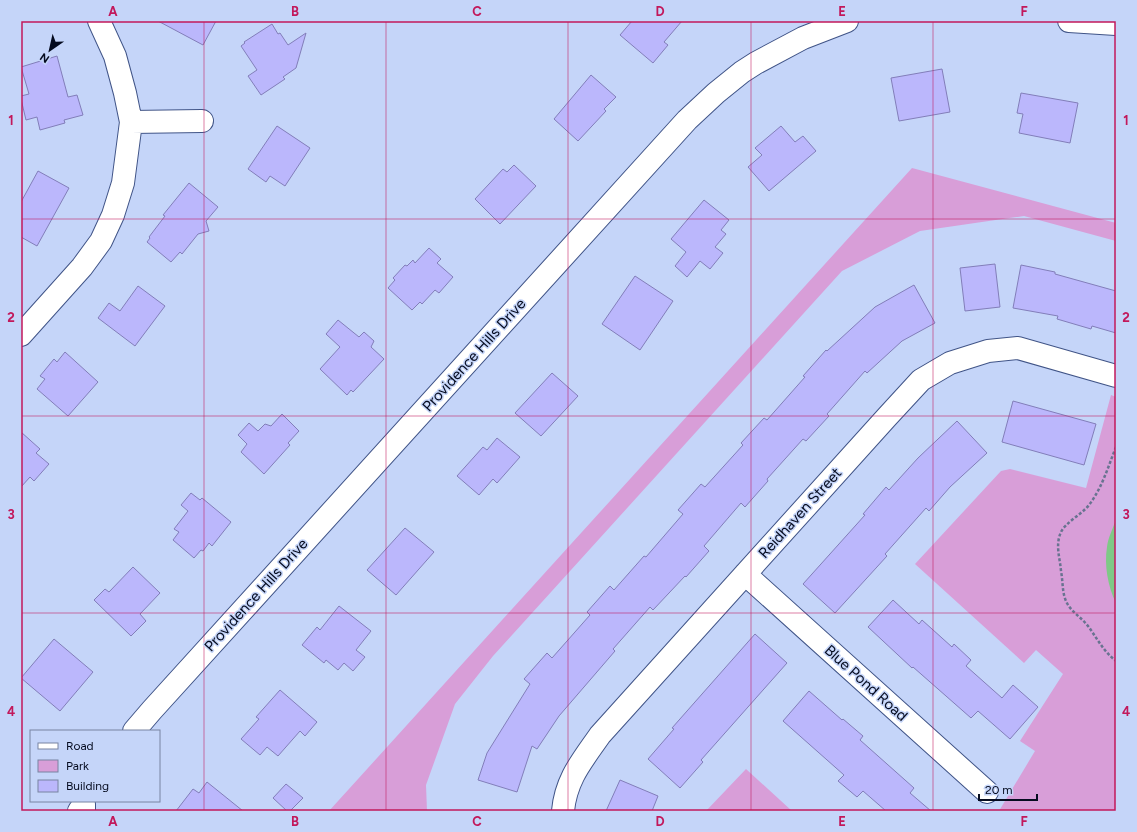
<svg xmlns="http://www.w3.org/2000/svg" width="1137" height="832" font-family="Figtree,sans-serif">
<rect width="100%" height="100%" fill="#c5d5f9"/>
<path fill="#d89ed8" d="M 912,168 L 1116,223 L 1116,241 L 1024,216 L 920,231 L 842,271 L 493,656 L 455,704 L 426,785 L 427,811 L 329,811 Z
M 1111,395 L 1116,397 L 1116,811 L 999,811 L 1035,751 L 1020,741 L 1063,674 L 1036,650 L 1024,663 L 915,564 L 1001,471 L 1010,469 L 1086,488 Z
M 746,769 L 792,811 L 706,811 Z"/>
<path fill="#7fc986" d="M 1116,520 L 1116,603 C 1108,587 1104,565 1107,547 C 1108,538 1113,528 1116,520 Z"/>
<path fill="#bbb7fc" stroke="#827eb9" d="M 158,21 L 216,21 L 203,45 Z
M 632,21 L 682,21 L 664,42 L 668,45 L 653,63 L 620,35 Z
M 272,24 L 278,34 L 280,33 L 288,45 L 306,33 L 296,68 L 283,77 L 285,79 L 261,95 L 248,76 L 257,70 L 241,46 L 245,43 L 244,42 Z
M 57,56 L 68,97 L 77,95 L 83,115 L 64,120 L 65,123 L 40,130 L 37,117 L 26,120 L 21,99 L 21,96 L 29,94 L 21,67 Z
M 942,69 L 950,112 L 899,121 L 891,78 Z
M 591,75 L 616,97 L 604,109 L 606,111 L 578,141 L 554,119 Z
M 1021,93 L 1078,103 L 1070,143 L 1019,133 L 1023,114 L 1017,113 Z
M 277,126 L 310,148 L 285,186 L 270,176 L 266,182 L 248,169 Z
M 781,126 L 795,142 L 803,136 L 816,151 L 769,191 L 748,167 L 762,155 L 755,148 Z
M 514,165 L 536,186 L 500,224 L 475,199 L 503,169 L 507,172 Z
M 38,171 L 69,188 L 37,246 L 21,237 L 21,202 Z
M 189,183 L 218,207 L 206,221 L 209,231 L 198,234 L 182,254 L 180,252 L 171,262 L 147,242 L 150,238 L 149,237 L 165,216 L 163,215 Z
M 704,200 L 729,220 L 721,230 L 726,234 L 715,247 L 723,253 L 710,269 L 700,261 L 687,277 L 675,266 L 686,252 L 671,239 Z
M 429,248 L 441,259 L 437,263 L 453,277 L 439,293 L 435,290 L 422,304 L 420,302 L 412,310 L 388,288 L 395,280 L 393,278 L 405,265 L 407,266 L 413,260 L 415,263 Z
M 995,264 L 1000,307 L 965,311 L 960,268 Z
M 1021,265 L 1055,272 L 1055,274 L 1116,291 L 1116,333 L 1092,326 L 1091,329 L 1057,319 L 1058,316 L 1013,308 Z
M 635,276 L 673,301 L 640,350 L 602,324 Z
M 914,285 L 935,323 L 902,341 L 867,373 L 865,371 L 827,414 L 829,416 L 806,441 L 803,439 L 767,479 L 768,481 L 745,507 L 741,503 L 704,546 L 709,551 L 686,577 L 685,576 L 653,610 L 650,607 L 613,649 L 615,651 L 559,716 L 537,749 L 532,746 L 517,792 L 478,780 L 487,753 L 530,684 L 524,679 L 547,653 L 552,658 L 590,615 L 587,612 L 610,586 L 614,590 L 644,556 L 646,557 L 683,514 L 678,510 L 701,484 L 705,487 L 743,445 L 741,443 L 764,418 L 767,420 L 805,377 L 803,376 L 826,350 L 827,351 L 875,307 Z
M 138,286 L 165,306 L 135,346 L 98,318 L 109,303 L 120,311 Z
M 338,320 L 359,337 L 364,332 L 374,341 L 371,347 L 384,359 L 353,392 L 351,390 L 347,395 L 320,369 L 340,347 L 326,334 Z
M 65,352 L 98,382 L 68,416 L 37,389 L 45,379 L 40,376 L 54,359 L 57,362 Z
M 552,373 L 578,396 L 541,436 L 515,413 Z
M 1013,401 L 1096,424 L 1084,465 L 1002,442 Z
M 282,414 L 299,431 L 288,443 L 290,445 L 264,474 L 241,452 L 247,444 L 238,435 L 249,423 L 258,431 L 265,424 L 271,426 Z
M 957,421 L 987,453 L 950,487 L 929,511 L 926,508 L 885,554 L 887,556 L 835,613 L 803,584 L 865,515 L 863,514 L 886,487 L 889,490 L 918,458 Z
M 21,432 L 40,449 L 36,453 L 49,464 L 34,481 L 30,477 L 21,487 Z
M 497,438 L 520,457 L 497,483 L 493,479 L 479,495 L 457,476 L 483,447 L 487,450 Z
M 191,493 L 200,500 L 202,498 L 231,522 L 212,546 L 209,543 L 203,551 L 201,550 L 194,558 L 173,540 L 179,532 L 174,529 L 188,511 L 181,505 Z
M 405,528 L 434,552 L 396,595 L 367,570 Z
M 133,567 L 160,593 L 140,614 L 146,621 L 131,636 L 94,600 L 105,589 L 109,592 Z
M 893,600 L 919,624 L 922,620 L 952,647 L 954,644 L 971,660 L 966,666 L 1002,698 L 1013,685 L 1038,707 L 1010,739 L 978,711 L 971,718 L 913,667 L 912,668 L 868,627 Z
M 339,606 L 371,631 L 356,650 L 365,657 L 353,671 L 344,663 L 338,670 L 326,660 L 324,663 L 302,645 L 317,627 L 320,630 Z
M 755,634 L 787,663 L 701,760 L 703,762 L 680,788 L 648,759 L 674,729 L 672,728 Z
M 54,639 L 93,672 L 60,711 L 21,678 Z
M 280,690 L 317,722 L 305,736 L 300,731 L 278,756 L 267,747 L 260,755 L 241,739 L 259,719 L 256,717 Z
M 809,691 L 842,720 L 843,719 L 863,736 L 860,740 L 914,788 L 910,793 L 931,811 L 886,811 L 863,791 L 857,797 L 838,781 L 844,775 L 783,721 Z
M 620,780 L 658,796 L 652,811 L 606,811 Z
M 207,782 L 243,811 L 176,811 L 193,789 L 199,793 Z
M 286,784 L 303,798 L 290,811 L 287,811 L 273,798 Z"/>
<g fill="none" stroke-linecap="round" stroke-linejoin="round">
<g stroke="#405487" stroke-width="24">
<path id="minor" d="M 1069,21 L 1116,24
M 131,122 L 202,121
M 21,335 L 82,267 L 101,241 L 113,215 L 123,183 L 131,122 L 125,93 L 115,56 L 99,21
M 745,574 L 987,792
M 134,731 L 152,710 L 687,120 L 716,93 L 742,72 L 756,63 L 803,38 L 847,21
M 79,811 L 84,804 L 84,811
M 563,811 C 566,779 582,761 600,735 L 886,418 L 921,380 L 950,363 L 988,351 L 1018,348 L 1116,376"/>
</g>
<path stroke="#687390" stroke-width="2.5" stroke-dasharray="3 2" stroke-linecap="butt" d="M 1116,447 C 1108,467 1102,488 1089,505 C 1082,514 1065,523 1061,532 C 1055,545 1060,558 1061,571 C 1063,581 1062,592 1066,601 C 1070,611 1081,617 1088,626 C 1097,638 1103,651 1116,661"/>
<use href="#minor" stroke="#fff" stroke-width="22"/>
</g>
<path fill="none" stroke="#c2185b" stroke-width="1" stroke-opacity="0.55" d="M 204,21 L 204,811M 386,21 L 386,811M 568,21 L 568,811M 751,21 L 751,811M 933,21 L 933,811M 21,219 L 1116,219M 21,416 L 1116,416M 21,613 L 1116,613"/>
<g text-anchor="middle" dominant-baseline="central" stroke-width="3" stroke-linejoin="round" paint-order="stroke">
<g font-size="15" fill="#050b1f" stroke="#c5d5f9">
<text transform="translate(474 355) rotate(-48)">Providence Hills Drive</text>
<text transform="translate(800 513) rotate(-48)">Reidhaven Street</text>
<text transform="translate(256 595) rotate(-48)">Providence Hills Drive</text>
<text transform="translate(866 683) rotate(42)">Blue Pond Road</text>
</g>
</g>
<rect width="1137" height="832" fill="none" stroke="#c5d5f9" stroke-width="44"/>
<rect x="30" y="730" width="130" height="72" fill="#c5d5f9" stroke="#7884a2"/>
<rect x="38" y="743" width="20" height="6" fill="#ffffff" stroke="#7884a2"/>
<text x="66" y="750" font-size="12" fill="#050b1f">Road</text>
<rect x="38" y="760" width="20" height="12" fill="#d89ed8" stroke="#7884a2"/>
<text x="66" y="770" font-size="12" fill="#050b1f">Park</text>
<rect x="38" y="780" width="20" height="12" fill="#bbb7fc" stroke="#7884a2"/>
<text x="66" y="790" font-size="12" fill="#050b1f">Building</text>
<g transform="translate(50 50) rotate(214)" stroke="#c5d5f9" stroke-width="3" paint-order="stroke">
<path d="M0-3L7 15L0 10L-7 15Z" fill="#050b1f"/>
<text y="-6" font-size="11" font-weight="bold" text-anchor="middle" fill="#050b1f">N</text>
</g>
<path d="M979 794v6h58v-6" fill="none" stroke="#050b1f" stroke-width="2"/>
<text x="985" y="794" font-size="12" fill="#050b1f" stroke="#c5d5f9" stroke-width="3" paint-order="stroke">20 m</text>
<rect x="22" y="22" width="1093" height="788" fill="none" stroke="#c2185b" stroke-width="1.5"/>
<g font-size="13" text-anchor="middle" font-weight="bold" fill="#c2185b">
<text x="113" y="16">A</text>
<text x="295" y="16">B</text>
<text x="477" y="16">C</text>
<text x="660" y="16">D</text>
<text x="842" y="16">E</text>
<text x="1024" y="16">F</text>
<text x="11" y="125">1</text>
<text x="1126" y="125">1</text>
<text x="11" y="322">2</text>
<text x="1126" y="322">2</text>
<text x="11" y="519">3</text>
<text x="1126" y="519">3</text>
<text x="11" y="716">4</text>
<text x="1126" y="716">4</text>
<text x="113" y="826">A</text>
<text x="295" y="826">B</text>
<text x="477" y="826">C</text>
<text x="660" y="826">D</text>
<text x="842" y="826">E</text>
<text x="1024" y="826">F</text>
</g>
</svg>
